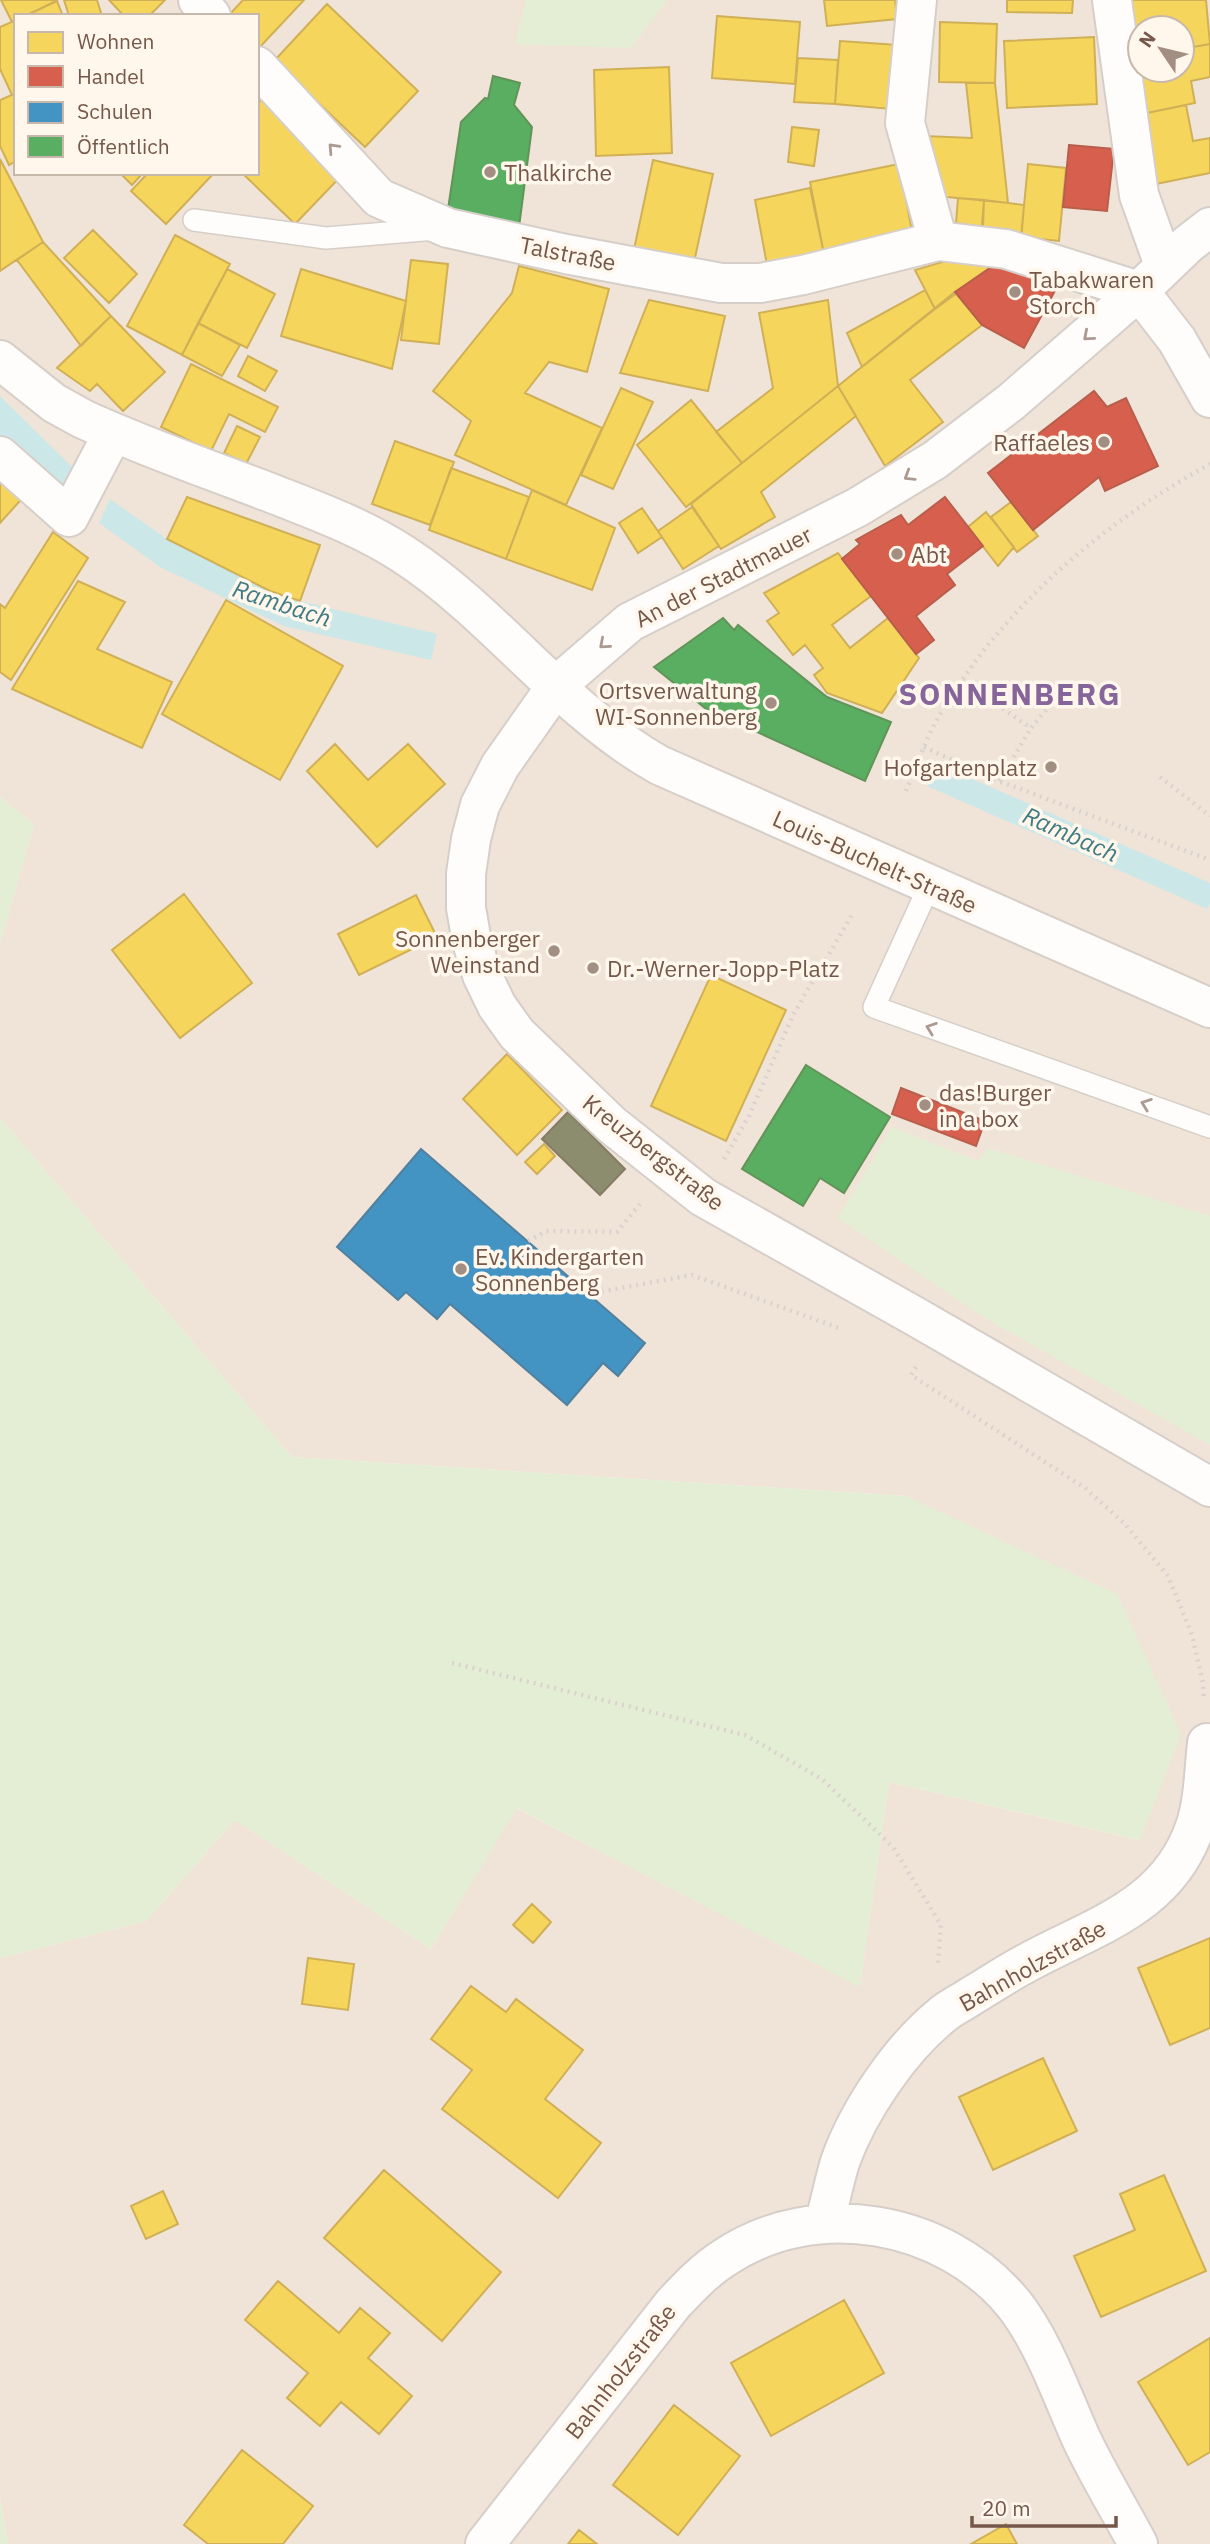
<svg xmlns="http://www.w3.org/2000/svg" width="1210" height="2544" font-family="'IBM Plex Sans',sans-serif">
<rect width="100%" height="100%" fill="#f7f2eb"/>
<path fill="#f0e4d8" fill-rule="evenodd" d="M 0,0 L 1210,0 L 1210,2544 L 8,2544 L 0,2498 L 0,1958 L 146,1921 L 235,1820 L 431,1949 L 516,1808 L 860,1986 L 889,1782 L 1139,1840 L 906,1496 L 292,1457 L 0,1118 L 0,944 L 34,824 L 0,797 ZM 16,16 L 257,16 L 257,173 L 16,173 ZM 1140,28 L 1182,28 L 1182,70 L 1140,70 Z"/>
<path fill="#e4eed5" d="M 526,0 L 667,0 L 631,48 L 515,44 Z
M 0,797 L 34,824 L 0,944 Z
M 0,1118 L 292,1457 L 906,1496 L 1117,1594 L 1181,1734 L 1140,1840 L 889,1782 L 860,1987 L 517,1808 L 431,1949 L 235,1820 L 146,1921 L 0,1958 Z
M 892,1127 L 978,1161 L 988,1148 L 1210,1216 L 1210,1445 L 983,1317 L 838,1218 Z
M 0,2498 L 8,2544 L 0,2544 Z"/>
<path fill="#cce7e8" d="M 0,396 L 74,469 L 54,494 L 0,439 Z
M 110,499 L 167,539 L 270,591 L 300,601 L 437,634 L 431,660 L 284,626 L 160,567 L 99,523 Z
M 936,763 L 1210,883 L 1210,903 L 1207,909 L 927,786 Z"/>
<path fill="#f6d55c" stroke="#d0b057" stroke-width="2" d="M 1,0 L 58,0 L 25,16 L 16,16 L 16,20 L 12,22 Z
M 64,0 L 97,0 L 102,16 L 69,16 Z
M 109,0 L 165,0 L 149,16 L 124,16 Z
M 243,0 L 304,0 L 259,48 L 257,46 L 257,16 L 228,16 Z
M 824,0 L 895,0 L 897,19 L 827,26 Z
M 1007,0 L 1073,0 L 1072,13 L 1007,12 Z
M 1119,0 L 1206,0 L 1210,44 L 1182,49 L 1182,28 L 1140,28 L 1140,58 L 1127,61 Z
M 57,1 L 63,16 L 25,16 Z
M 327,4 L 418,91 L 365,147 L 274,61 Z
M 717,16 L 800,22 L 795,84 L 712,78 Z
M 16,20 L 16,93 L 12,95 L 0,69 L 0,27 Z
M 940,22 L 997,24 L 995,83 L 939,82 Z
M 1094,37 L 1097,104 L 1007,108 L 1004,41 Z
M 840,41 L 897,45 L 891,109 L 835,104 Z
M 1210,44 L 1210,77 L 1191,81 L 1195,103 L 1137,115 L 1127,61 L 1140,58 L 1140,70 L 1182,70 L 1182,49 Z
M 798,58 L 838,60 L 835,104 L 794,102 Z
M 669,67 L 672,153 L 596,156 L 594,70 Z
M 966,83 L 995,83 L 1008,203 L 937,196 L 925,136 L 972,138 Z
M 16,93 L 16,161 L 9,165 L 0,146 L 0,100 Z
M 263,98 L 343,174 L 295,224 L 242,173 L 257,173 L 257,104 Z
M 1186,105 L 1193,141 L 1210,138 L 1210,173 L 1151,185 L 1137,115 Z
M 792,127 L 819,130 L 814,166 L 788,162 Z
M 0,159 L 43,242 L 0,271 Z
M 653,160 L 713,174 L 693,267 L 633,254 Z
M 899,164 L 913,236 L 824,254 L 810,182 Z
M 1028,164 L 1066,168 L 1059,241 L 1021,237 Z
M 120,173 L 143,173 L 132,185 Z
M 148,173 L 214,173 L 166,224 L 131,191 Z
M 810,188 L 824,254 L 767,265 L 755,200 Z
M 958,198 L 984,200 L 983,227 L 956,223 Z
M 984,200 L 1024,205 L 1021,242 L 981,237 Z
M 93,230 L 137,274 L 109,303 L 64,258 Z
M 175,235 L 230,264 L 182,355 L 127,326 Z
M 43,242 L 111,316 L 81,346 L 17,260 Z
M 963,256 L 1003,259 L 935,309 L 915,270 Z
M 411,260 L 448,264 L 439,344 L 401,340 Z
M 519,266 L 609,289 L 587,372 L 549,362 L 525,393 L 602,428 L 566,505 L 455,455 L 471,421 L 433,391 L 512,293 Z
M 227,269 L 275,294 L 247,348 L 198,323 Z
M 301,269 L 406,301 L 392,369 L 281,336 Z
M 925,290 L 935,309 L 862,367 L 847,333 Z
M 955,292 L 982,325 L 910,380 L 943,422 L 885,466 L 838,386 Z
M 649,300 L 725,316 L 708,391 L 620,373 Z
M 828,300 L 838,386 L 742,463 L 716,432 L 773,388 L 759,313 Z
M 111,316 L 165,372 L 123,411 L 97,384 L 90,391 L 57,368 Z
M 198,323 L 240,345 L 222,376 L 182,355 Z
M 248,356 L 277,371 L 265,391 L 238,376 Z
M 191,364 L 278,407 L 265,432 L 229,414 L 211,451 L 161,427 Z
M 838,386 L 856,416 L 761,492 L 775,517 L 721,549 L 691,504 Z
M 621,388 L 653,402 L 613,489 L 581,475 Z
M 691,400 L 742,463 L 686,507 L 637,445 Z
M 237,426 L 260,437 L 246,464 L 224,453 Z
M 395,441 L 454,462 L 430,525 L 372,504 Z
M 0,467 L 27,493 L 0,523 Z
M 451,468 L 529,497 L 506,559 L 429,530 Z
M 532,490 L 615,528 L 592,590 L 506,559 Z
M 187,497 L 320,545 L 300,601 L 270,591 L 167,539 Z
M 1011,502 L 1038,536 L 1017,552 L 991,517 Z
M 692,507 L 719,546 L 683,569 L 658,531 Z
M 642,508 L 662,537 L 638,553 L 619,523 Z
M 986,512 L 1014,547 L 998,566 L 968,527 Z
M 53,532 L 88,558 L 11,680 L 0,672 L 0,604 L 5,608 Z
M 838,553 L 871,596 L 832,625 L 850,648 L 888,618 L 919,658 L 882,713 L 827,693 L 814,675 L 823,668 L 805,645 L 793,655 L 767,621 L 779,613 L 764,593 Z
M 78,581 L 125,602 L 97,649 L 172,682 L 142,748 L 12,689 Z
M 226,600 L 343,666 L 280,780 L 162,714 Z
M 335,744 L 368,780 L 408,744 L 445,784 L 377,847 L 307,771 Z
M 184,894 L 252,983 L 180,1038 L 112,950 Z
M 416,895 L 437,937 L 359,975 L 338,934 Z
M 711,975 L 786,1010 L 726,1141 L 651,1106 Z
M 507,1054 L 562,1110 L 517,1155 L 463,1099 Z
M 544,1144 L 555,1156 L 537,1174 L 525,1162 Z
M 532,1904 L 551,1922 L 533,1943 L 513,1925 Z
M 1210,1938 L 1210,2028 L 1170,2045 L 1138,1968 Z
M 308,1958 L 354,1964 L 348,2010 L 302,2004 Z
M 471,1986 L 506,2012 L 516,1999 L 583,2050 L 545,2099 L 601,2143 L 558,2198 L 442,2109 L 472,2070 L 431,2039 Z
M 1043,2058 L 1077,2131 L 993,2170 L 959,2097 Z
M 384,2170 L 501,2272 L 442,2341 L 324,2238 Z
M 1164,2175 L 1206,2271 L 1101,2317 L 1074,2256 L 1135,2230 L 1120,2194 Z
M 163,2191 L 178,2224 L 146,2239 L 131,2206 Z
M 278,2281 L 339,2333 L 360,2308 L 390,2333 L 368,2358 L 412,2396 L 379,2434 L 341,2402 L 320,2426 L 287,2398 L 308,2373 L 245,2320 Z
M 844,2300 L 884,2373 L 771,2436 L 731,2363 Z
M 1210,2338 L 1210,2452 L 1188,2465 L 1138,2382 Z
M 674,2405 L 740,2456 L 678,2535 L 613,2485 Z
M 242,2450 L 313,2506 L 283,2544 L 208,2544 L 184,2525 Z
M 1006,2524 L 1017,2544 L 971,2544 Z
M 579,2530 L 597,2544 L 568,2544 Z"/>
<path fill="#d6604d" stroke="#b95e4c" stroke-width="2" d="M 1069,145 L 1114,149 L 1107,211 L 1063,207 Z
M 1003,259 L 1057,287 L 1024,348 L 982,325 L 955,292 Z
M 1094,391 L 1107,407 L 1126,398 L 1158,466 L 1105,491 L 1099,477 L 1033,530 L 988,473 Z
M 945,497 L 983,546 L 947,574 L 955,585 L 916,616 L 934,640 L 916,654 L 842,559 L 860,544 L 856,540 L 901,515 L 908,525 Z
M 901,1088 L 985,1121 L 976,1146 L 892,1114 Z"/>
<path fill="#4393c3" stroke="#52819f" stroke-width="2" d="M 421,1149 L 645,1343 L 618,1376 L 603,1363 L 567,1405 L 450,1304 L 437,1319 L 406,1292 L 398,1300 L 337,1247 Z"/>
<path fill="#5aae61" stroke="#62945a" stroke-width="2" d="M 493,76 L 520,83 L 514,105 L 532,127 L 519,227 L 447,216 L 461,122 L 485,98 L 488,99 Z
M 723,618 L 734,630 L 738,625 L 827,697 L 891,722 L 865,781 L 706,709 L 654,667 Z
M 806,1065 L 890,1117 L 844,1193 L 820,1178 L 803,1206 L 742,1169 Z"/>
<path fill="#8c8c6e" stroke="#857c63" stroke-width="2" d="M 568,1112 L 625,1169 L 600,1195 L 542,1139 Z"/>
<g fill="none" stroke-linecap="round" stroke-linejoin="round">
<g stroke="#d6cec8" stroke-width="24">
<path id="lane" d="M 194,220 L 326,238 L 436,229
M 930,884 L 874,1007 L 1210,1127"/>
</g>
<g stroke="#d6cec8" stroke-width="42">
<path id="street" d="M 198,0 L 211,16
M 917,0 L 905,123 L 938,241
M 1112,0 L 1139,195 L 1164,265
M 257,66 L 379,198 L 448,228 L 566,254 L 721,283 L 760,283 L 803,275 L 938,241 L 1006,249 L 1139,291
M 1210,227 L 1188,244 L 1139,291 L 1011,402 L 935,460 L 858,507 L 630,622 L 557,685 L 500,766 L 480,805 L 471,839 L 466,874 L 466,908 L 472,942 L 482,975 L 497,1006 L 517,1034 L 612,1125 L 703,1197 L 918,1318 L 1210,1487
M 1139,291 L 1177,340 L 1210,398
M 0,456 L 69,517 L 113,433
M 824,2224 C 830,2203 834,2182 840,2162 C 858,2111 900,2049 942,2015 C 951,2007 963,2002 973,1995 C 990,1985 1006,1974 1023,1965 C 1091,1927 1167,1909 1195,1827 C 1204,1800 1204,1770 1207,1743
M 485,2544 L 673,2304 C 689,2287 705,2270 724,2258 C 815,2197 944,2220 1013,2303 C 1042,2339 1061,2393 1080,2436 C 1097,2473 1119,2508 1138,2544"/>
</g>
<g stroke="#d7cec7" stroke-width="42">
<path id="secondary" d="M 0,360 L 54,403 L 83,419 C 144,447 208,469 271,493 C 317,511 364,528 406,556 C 497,616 563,711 659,765 L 1210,1008"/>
</g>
<path stroke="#dad2ce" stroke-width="4.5" stroke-dasharray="2 5" stroke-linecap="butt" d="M 962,681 L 1031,728 L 1055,699
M 924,747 L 999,781 L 1210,860
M 1160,777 L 1210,816
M 999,781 L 1031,728
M 906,791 C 917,765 926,737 941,713 C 1004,606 1103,523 1210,464
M 724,1159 L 749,1116 L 793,1015 L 852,915
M 528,1241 L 546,1231 L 617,1232 L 640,1204
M 588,1294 L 692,1275 L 842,1329
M 916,1367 L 911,1375 L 1085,1488 L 1124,1523 L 1168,1576 L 1192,1635 L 1203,1683 L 1204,1700
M 452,1663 L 745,1735 L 822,1779 L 893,1847 L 941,1925 L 938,1964"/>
<use href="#lane" stroke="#fefdfc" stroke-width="21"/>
<use href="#street" stroke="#fefdfc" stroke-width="38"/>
<use href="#secondary" stroke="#fefdfc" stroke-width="38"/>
</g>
<defs><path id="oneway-chevron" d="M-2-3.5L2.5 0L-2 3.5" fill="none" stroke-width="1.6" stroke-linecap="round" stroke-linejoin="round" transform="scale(1.75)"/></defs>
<g stroke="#ac9a91">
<use href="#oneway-chevron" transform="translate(333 148) rotate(-133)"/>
<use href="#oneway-chevron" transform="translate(1088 336) rotate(139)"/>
<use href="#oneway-chevron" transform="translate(909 476) rotate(148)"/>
<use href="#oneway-chevron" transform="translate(604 644) rotate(139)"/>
<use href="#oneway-chevron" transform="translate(931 1028) rotate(-160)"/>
<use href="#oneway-chevron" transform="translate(1146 1104) rotate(-160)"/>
</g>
<g fill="#a38e82" stroke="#fff7ec" stroke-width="2.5">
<circle cx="490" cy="172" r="7"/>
<circle cx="1015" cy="292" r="7"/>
<circle cx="1104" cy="442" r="7"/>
<circle cx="897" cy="554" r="7"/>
<circle cx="771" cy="703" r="7"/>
<circle cx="1051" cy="767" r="7"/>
<circle cx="554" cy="951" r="7"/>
<circle cx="593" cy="968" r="7"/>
<circle cx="925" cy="1105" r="7"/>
<circle cx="461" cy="1269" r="7"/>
</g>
<g text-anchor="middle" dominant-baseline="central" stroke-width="7" stroke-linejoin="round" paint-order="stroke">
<g font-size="23" fill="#76584a" stroke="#fff7ec" text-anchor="start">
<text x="504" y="172">Thalkirche</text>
<text x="1029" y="279">Tabakwaren<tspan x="1029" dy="26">Storch</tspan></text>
<text x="1090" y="442" text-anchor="end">Raffaeles</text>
<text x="911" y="554">Abt</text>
<text x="757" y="690" text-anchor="end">Ortsverwaltung<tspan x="757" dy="26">WI-Sonnenberg</tspan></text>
<text x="1037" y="767" text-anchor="end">Hofgartenplatz</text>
<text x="540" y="938" text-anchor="end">Sonnenberger<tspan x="540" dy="26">Weinstand</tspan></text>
<text x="607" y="968">Dr.-Werner-Jopp-Platz</text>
<text x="939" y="1092">das!Burger<tspan x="939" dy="26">in a box</tspan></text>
<text x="475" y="1256">Ev. Kindergarten<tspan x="475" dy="26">Sonnenberg</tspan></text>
</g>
<g font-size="23" fill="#76584a" stroke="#fff7ec">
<text transform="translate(568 253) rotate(11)">Talstraße</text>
<text transform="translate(723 576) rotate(-27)">An der Stadtmauer</text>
<text transform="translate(875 861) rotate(24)">Louis-Buchelt-Straße</text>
<text transform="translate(654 1152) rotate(38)">Kreuzbergstraße</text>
<text transform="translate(1032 1965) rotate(-29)">Bahnholzstraße</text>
<text transform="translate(620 2371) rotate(-52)">Bahnholzstraße</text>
</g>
<g font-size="24" font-style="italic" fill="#407a83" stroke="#fff7ec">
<text transform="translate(282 603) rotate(18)">Rambach</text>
<text transform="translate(1071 834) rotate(24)">Rambach</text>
</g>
<g font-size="30" font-weight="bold" letter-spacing="2" fill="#86659a" stroke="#fff7ec">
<text x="1010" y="693">SONNENBERG</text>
</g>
</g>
<rect x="14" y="14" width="245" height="161" fill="#fff7ec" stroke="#c8b7ab" stroke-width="2"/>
<rect x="28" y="32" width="35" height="21" fill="#f6d55c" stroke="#c8b7ab" stroke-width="2"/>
<text x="77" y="49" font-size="21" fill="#76584a">Wohnen</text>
<rect x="28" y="66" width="35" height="21" fill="#d6604d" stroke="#c8b7ab" stroke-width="2"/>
<text x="77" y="84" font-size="21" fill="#76584a">Handel</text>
<rect x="28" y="102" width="35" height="21" fill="#4393c3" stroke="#c8b7ab" stroke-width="2"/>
<text x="77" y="119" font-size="21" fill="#76584a">Schulen</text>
<rect x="28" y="136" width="35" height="21" fill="#5aae61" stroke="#c8b7ab" stroke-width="2"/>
<text x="77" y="154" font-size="21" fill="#76584a">Öffentlich</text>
<g transform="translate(1161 49) rotate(305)"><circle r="33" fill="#fff7ec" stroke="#c8b7ab" stroke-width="2"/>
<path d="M0-5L12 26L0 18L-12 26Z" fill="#a38e82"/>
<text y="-10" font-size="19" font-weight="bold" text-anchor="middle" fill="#76584a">N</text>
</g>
<path d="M972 2516v10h144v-10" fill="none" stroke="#76584a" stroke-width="3.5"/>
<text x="982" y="2516" font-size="21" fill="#76584a" stroke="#fff7ec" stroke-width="5" paint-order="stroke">20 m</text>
</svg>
